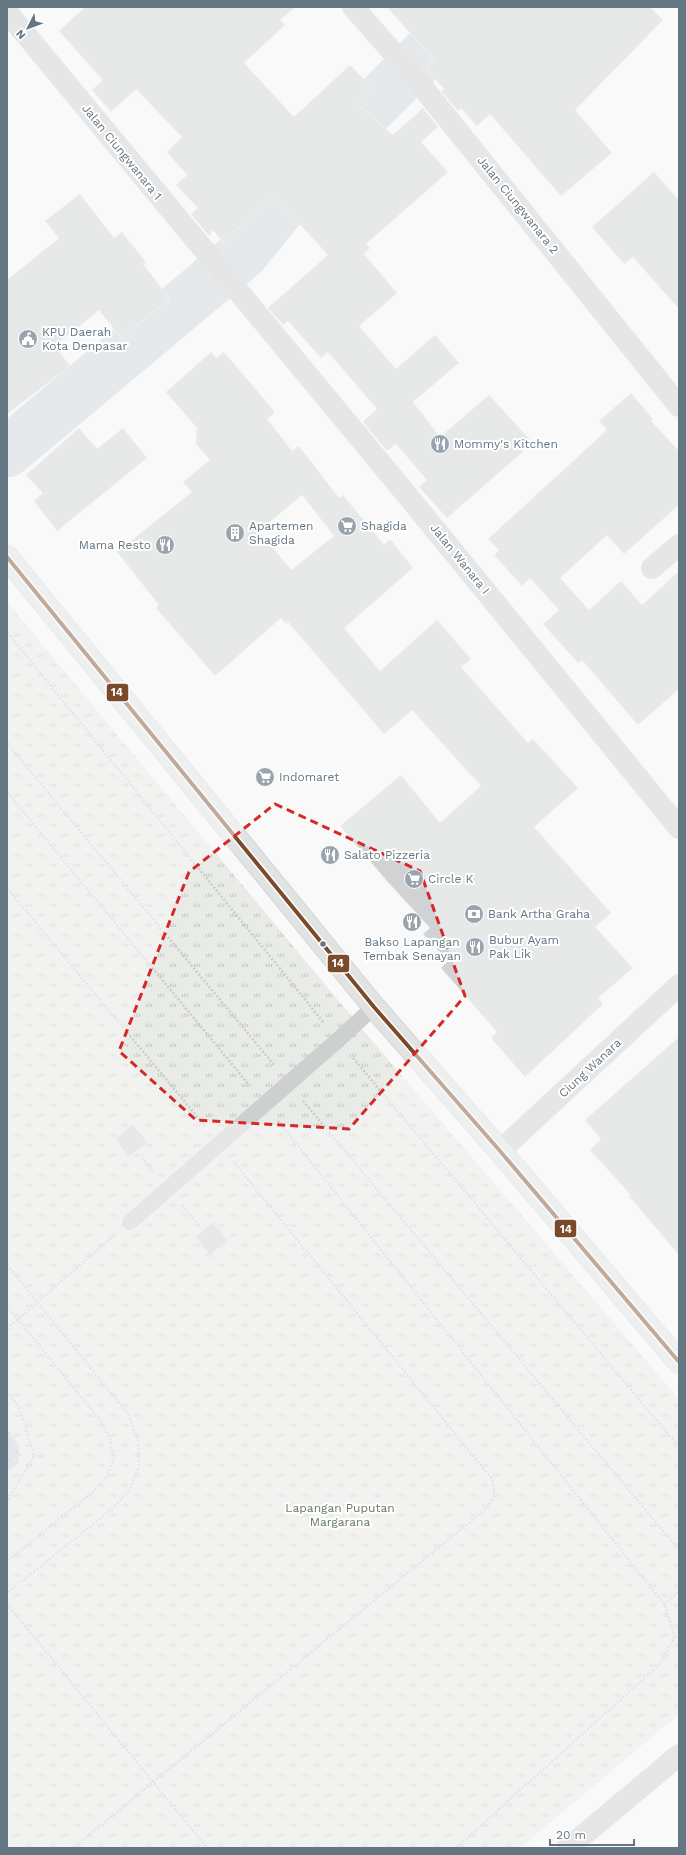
<svg xmlns="http://www.w3.org/2000/svg" width="686" height="1855" font-family="'Work Sans',sans-serif">
<defs>
<pattern id="park-tufts" width="24" height="20" patternUnits="userSpaceOnUse"><rect width="24" height="20" fill="#e8ebe6"/><path d="M3 7l-1-3M5 7V3M7 7l1-3M15 17l-1-3M17 17v-4M19 17l1-3" fill="none" stroke="#c0c3c0"/></pattern>
<pattern id="water-ripples" width="26" height="14" patternUnits="userSpaceOnUse"><rect width="26" height="14" fill="#ced6d9"/><path d="M2 4q2-2 4 0t4 0M15 11q2-2 4 0t4 0" fill="none" stroke="#abb2b5"/></pattern>
</defs>
<rect width="100%" height="100%" fill="#f9f9f9"/>
<path fill="url(#park-tufts)" d="M 7,602 L 357,1023 L 679,1399 L 679,1714 L 520,1848 L 7,1848 Z"/>
<path fill="url(#water-ripples)" d="M 7,1429 L 19,1445 L 18,1464 L 7,1472 Z"/>
<g fill="none" stroke-linecap="round" stroke-linejoin="round">
<path stroke="#ced6d9" stroke-width="51" d="M 7,452 L 243,254 L 319,160 L 472,7"/>
</g>
<path fill="#d0d2d3" stroke="#e8e8e8" fill-rule="evenodd" d="M 85,7 L 295,7 L 280,20 L 285,25 L 244,63 L 294,117 L 350,65 L 373,89 L 357,104 L 393,135 L 423,108 L 438,127 L 421,142 L 448,172 L 366,244 L 370,248 L 364,254 L 397,293 L 359,326 L 396,369 L 435,335 L 459,363 L 413,402 L 440,437 L 489,395 L 533,443 L 447,518 L 419,487 L 427,480 L 396,444 L 387,451 L 363,422 L 377,409 L 328,352 L 321,358 L 288,321 L 283,325 L 268,308 L 328,255 L 274,196 L 223,242 L 213,230 L 209,236 L 191,214 L 198,208 L 176,185 L 187,175 L 167,152 L 182,137 L 136,89 L 111,112 L 92,90 L 103,80 L 59,31 Z
M 387,7 L 650,7 L 663,20 L 575,110 L 612,153 L 561,196 L 490,114 L 477,126 L 461,108 L 458,111 L 441,91 L 444,89 L 425,67 L 434,60 Z
M 654,172 L 679,200 L 679,309 L 633,257 L 624,264 L 592,227 Z
M 80,194 L 114,238 L 122,232 L 146,262 L 143,264 L 170,299 L 121,338 L 99,310 L 55,346 L 70,366 L 7,414 L 7,280 L 59,238 L 45,221 Z
M 211,352 L 216,358 L 224,352 L 275,412 L 267,419 L 292,451 L 299,446 L 339,498 L 343,495 L 384,545 L 390,539 L 413,568 L 344,628 L 380,671 L 437,620 L 471,659 L 461,667 L 528,743 L 533,739 L 578,788 L 534,827 L 611,913 L 595,927 L 633,968 L 598,998 L 603,1004 L 525,1077 L 491,1038 L 497,1032 L 441,968 L 448,961 L 423,934 L 430,928 L 387,881 L 340,826 L 401,775 L 440,823 L 481,786 L 412,710 L 384,734 L 288,622 L 286,624 L 281,618 L 215,676 L 156,608 L 159,605 L 117,552 L 192,492 L 183,482 L 210,460 L 196,444 L 197,428 L 166,392 ZM 302,495 L 334,536 L 291,570 L 259,531 Z
M 631,393 L 653,419 L 651,421 L 679,451 L 679,505 L 624,554 L 607,535 L 560,578 L 589,610 L 621,581 L 642,605 L 679,571 L 679,689 L 638,725 L 582,660 L 578,663 L 543,624 L 559,610 L 530,578 L 522,586 L 494,555 L 499,550 L 488,539 L 607,430 L 599,421 Z
M 79,428 L 97,449 L 123,428 L 147,458 L 57,531 L 34,501 L 43,493 L 26,475 Z
M 679,1037 L 679,1255 L 629,1196 L 631,1195 L 590,1150 L 601,1139 L 585,1120 Z
M 133,1124 L 148,1143 L 129,1157 L 115,1139 Z
M 213,1222 L 228,1240 L 210,1255 L 195,1237 Z"/>
<g fill="none" stroke-linecap="round" stroke-linejoin="round">
<g stroke="#d5d6d7" stroke-width="24">
<path id="secondary" d="M 7,557 L 374,1007 L 500,1151 L 679,1362"/>
</g>
<path stroke="#cbcccd" stroke-width="2.5" stroke-dasharray="2 2" stroke-linecap="butt" d="M 7,632 L 324,1023
M 7,743 L 275,1066
M 7,792 L 250,1086
M 7,888 L 205,1126
M 353,1058 L 679,1447
M 303,1101 L 679,1550
M 278,1121 L 664,1604 L 675,1637 L 659,1665 L 456,1848
M 142,1158 L 153,1171
M 182,1205 L 196,1222
M 7,1265 L 128,1414 L 138,1440 L 139,1465 L 130,1489 L 112,1509 L 7,1593
M 7,1306 L 103,1424 L 110,1439 L 114,1459 L 107,1477 L 94,1491 L 7,1561
M 7,1329 L 113,1236
M 7,1391 L 19,1407 L 34,1456 L 7,1501
M 34,1456 L 45,1457
M 7,1604 L 207,1848
M 664,1604 L 679,1592
M 73,1848 L 487,1508 L 495,1494 L 492,1479 L 233,1161"/>
<path stroke="#cecfd0" stroke-width="16" d="M 130,1222 L 338,1040 L 374,1007"/>
<path stroke="#cecfd0" stroke-width="22" d="M 353,7 L 411,73 L 679,406
M 7,12 L 407,495 L 679,828
M 652,568 L 679,545
M 500,1151 L 679,985
M 568,1848 L 679,1755"/>
<use href="#secondary" stroke="#e1e2e2" stroke-width="22"/>
<g stroke="#fff" stroke-width="7">
<path id="bus-1" d="M 7,557 L 374,1007 L 500,1151 L 679,1362"/>
</g>
<use href="#bus-1" stroke="#7a4b2a" stroke-width="4"/>
</g>
<path d="M0 0H686V1855H0ZM 275,804 L 420,871 L 465,996 L 349,1129 L 196,1120 L 119,1051 L 189,872 Z" fill="#f9f9f9" fill-opacity=".55" fill-rule="evenodd"/>
<path fill="none" stroke="#d62828" stroke-width="3" stroke-dasharray="8 5" stroke-linejoin="round" d="M 275,804 L 420,871 L 465,996 L 349,1129 L 196,1120 L 119,1051 L 189,872 Z"/>
<defs>
<g id="civic-disc" transform="scale(1)"><circle r="9.5" fill="#99a4ac" stroke="#fff"/><path d="M-.6-6.5H3V-4.5H.6V-3L4-1V1h2V6H-6V1h2V-1L-.6-3ZM-1.2 2.5V6h2.4V2.5Z" fill="#fff"/></g>
<g id="restaurant-disc" transform="scale(1)"><circle r="9.5" fill="#99a4ac" stroke="#fff"/><path d="M-5-6h1v4h1v-4h1v4h1v-4h1v5L-1.5 .5V6h-2V.5L-5-1ZM5-6V6H3V1.5H1.5Q1.5-4 5-6Z" fill="#fff"/></g>
<g id="supermarket-disc" transform="scale(1)"><circle r="9.5" fill="#99a4ac" stroke="#fff"/><path d="M-6-5.5h2.5l.6 2H6L4.5 2H-2.5L-4.4-4H-6ZM-1.5 3.2a1.3 1.3 0 1 0 .1 0ZM3 3.2a1.3 1.3 0 1 0 .1 0Z" fill="#fff"/></g>
<g id="building-disc" transform="scale(1)"><circle r="9.5" fill="#99a4ac" stroke="#fff"/><path d="M-4-6H4V6H1V3H-1V6H-4ZM-2.5-4.3h1.7v1.8h-1.7ZM.8-4.3h1.7v1.8H.8ZM-2.5-1h1.7V.8h-1.7ZM.8-1h1.7V.8H.8Z" fill="#fff"/></g>
<g id="bank-disc" transform="scale(1)"><circle r="9.5" fill="#99a4ac" stroke="#fff"/><path d="M-6-4H6V4H-6ZM0-2.3a2.3 2.3 0 1 0 0 4.6a2.3 2.3 0 1 0 0-4.6Z" fill="#fff"/></g>
</defs>
<g fill-rule="evenodd">
<use href="#civic-disc" x="28" y="339"/>
<use href="#restaurant-disc" x="440" y="444"/>
<use href="#supermarket-disc" x="347" y="526"/>
<use href="#building-disc" x="235" y="533"/>
<use href="#restaurant-disc" x="165" y="545"/>
<use href="#supermarket-disc" x="265" y="777"/>
<use href="#restaurant-disc" x="330" y="855"/>
<use href="#supermarket-disc" x="414" y="879"/>
<use href="#bank-disc" x="474" y="914"/>
<use href="#restaurant-disc" x="412" y="922"/>
<use href="#restaurant-disc" x="475" y="947"/>
</g>
<circle fill="#657683" stroke="#fff" stroke-width="1.5" cx="323" cy="944" r="3.5"/>
<g text-anchor="middle" dominant-baseline="central" stroke-width="4" stroke-linejoin="round" paint-order="stroke">
<g font-size="12" fill="#657683" stroke="#fff">
<text transform="translate(122 152) rotate(51)">Jalan Ciungwanara 1</text>
<text transform="translate(518 205) rotate(51)">Jalan Ciungwanara 2</text>
<text transform="translate(460 559) rotate(51)">Jalan Wanara I</text>
<text transform="translate(590 1068) rotate(-43)">Ciung Wanara</text>
</g>
<g font-size="12" fill="#657683" stroke="#fff" text-anchor="start">
<text x="42" y="332">KPU Daerah<tspan x="42" dy="14">Kota Denpasar</tspan></text>
<text x="454" y="444">Mommy's Kitchen</text>
<text x="249" y="526">Apartemen<tspan x="249" dy="14">Shagida</tspan></text>
<text x="361" y="526">Shagida</text>
<text x="151" y="545" text-anchor="end">Mama Resto</text>
<text x="279" y="777">Indomaret</text>
<text x="344" y="855">Salato Pizzeria</text>
<text x="428" y="879">Circle K</text>
<text x="488" y="914">Bank Artha Graha</text>
<text x="489" y="940">Bubur Ayam<tspan x="489" dy="14">Pak Lik</tspan></text>
<text x="412" y="942" text-anchor="middle">Bakso Lapangan<tspan x="412" dy="14">Tembak Senayan</tspan></text>
</g>
<g font-size="12" fill="#687a64" stroke="#fff">
<text x="340" y="1508">Lapangan Puputan<tspan x="340" dy="14">Margarana</tspan></text>
</g>
</g>
<g stroke="#fff" stroke-width="1.5">
<rect x="106" y="683" width="23" height="19" rx="4" fill="#7a4b2a"/>
<rect x="327" y="954" width="23" height="19" rx="4" fill="#7a4b2a"/>
<rect x="554" y="1219" width="23" height="19" rx="4" fill="#7a4b2a"/>
</g>
<g font-size="11" text-anchor="middle" font-weight="bold" fill="#fff">
<text x="117" y="696">14</text>
<text x="338" y="967">14</text>
<text x="566" y="1233">14</text>
</g>
<rect width="686" height="1855" fill="none" stroke="#657683" stroke-width="16"/>
<g transform="translate(28 28) rotate(228)" stroke="#ffffff" stroke-width="3" paint-order="stroke">
<path d="M0-3L7 15L0 10L-7 15Z" fill="#657683"/>
<text y="-6" font-size="11" font-weight="bold" text-anchor="middle" fill="#657683">N</text>
</g>
<path d="M550 1839v6h84v-6" fill="none" stroke="#657683" stroke-width="2"/>
<text x="556" y="1839" font-size="12" fill="#657683" stroke="#ffffff" stroke-width="3" paint-order="stroke">20 m</text>
</svg>
